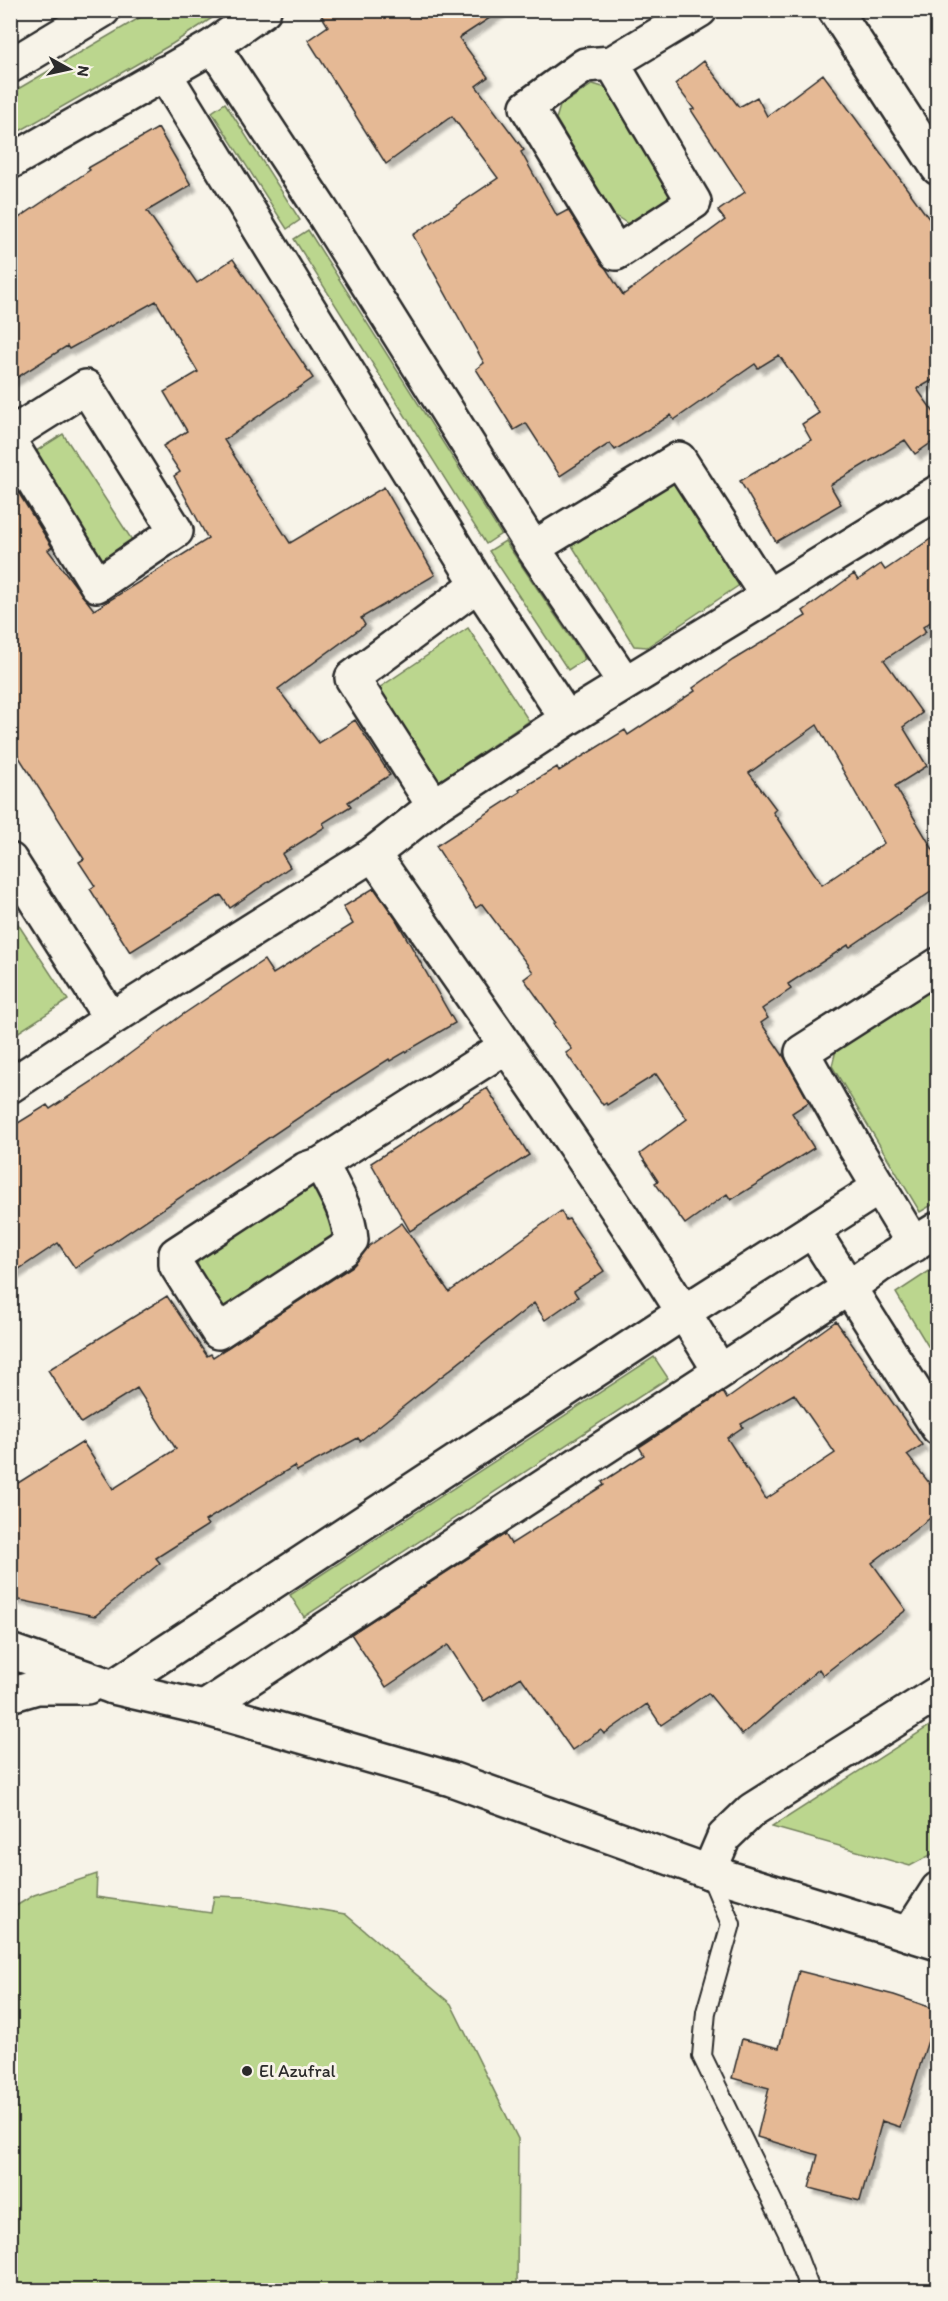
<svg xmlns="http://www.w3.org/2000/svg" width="948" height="2301" font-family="Itim,sans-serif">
<defs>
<filter id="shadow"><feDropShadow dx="5.5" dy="5.5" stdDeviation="1.5" flood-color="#0004"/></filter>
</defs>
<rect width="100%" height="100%" fill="#f7f3e8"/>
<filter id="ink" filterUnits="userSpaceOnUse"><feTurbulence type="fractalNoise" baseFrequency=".0167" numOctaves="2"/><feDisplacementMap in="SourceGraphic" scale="12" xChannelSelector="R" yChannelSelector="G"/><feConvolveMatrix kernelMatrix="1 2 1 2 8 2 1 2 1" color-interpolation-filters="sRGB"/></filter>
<g filter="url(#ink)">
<path fill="#bbd68e" stroke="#73805c" stroke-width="1.5" d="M 151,11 L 223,11 L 172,44 L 11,136 L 11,93 Z
M 593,84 L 606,88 L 674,185 L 669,202 L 628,224 L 613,214 L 556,119 L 560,106 Z
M 225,103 L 300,220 L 287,229 L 212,112 Z
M 308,230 L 501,534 L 486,544 L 294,239 Z
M 63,434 L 132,540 L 102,560 L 33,453 Z
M 681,481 L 741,584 L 647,647 L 634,646 L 571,544 L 673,482 Z
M 505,541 L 585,659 L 568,670 L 489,551 Z
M 468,628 L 529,721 L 436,783 L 376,690 Z
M 10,912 L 68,1000 L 11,1037 L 10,1037 Z
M 937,986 L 937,1202 L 920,1212 L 832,1066 L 838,1042 Z
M 311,1180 L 336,1229 L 331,1241 L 222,1315 C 209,1295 189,1276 201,1253 Z
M 937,1266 L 937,1361 L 896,1293 Z
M 654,1357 L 668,1378 L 304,1617 L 290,1595 Z
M 937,1721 L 938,1851 L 910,1866 L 772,1827 Z
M 97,1874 L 96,1897 L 211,1913 L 214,1896 L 246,1897 L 345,1914 L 451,2004 L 518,2139 L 517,2290 L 11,2290 L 11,1909 L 34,1895 Z"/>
<path fill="#e5b995" stroke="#2b2b2b" stroke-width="1.5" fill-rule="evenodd" filter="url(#shadow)" d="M 318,10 L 502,10 L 459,38 L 488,77 L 476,86 L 524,150 L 521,152 L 557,216 L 568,210 L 623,295 L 725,220 L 718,211 L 745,192 L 691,110 L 694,109 L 675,84 L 704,61 L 739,107 L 757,97 L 767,116 L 823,74 L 938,231 L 938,377 L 917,389 L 938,418 L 938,438 L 915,454 L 905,440 L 830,485 L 841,504 L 776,542 L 740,481 L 811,440 L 802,424 L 819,413 L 779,355 L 758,368 L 755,364 L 674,420 L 671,415 L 615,450 L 610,443 L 560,476 L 526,423 L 514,430 L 476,369 L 484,363 L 413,235 L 498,178 L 452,116 L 386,164 L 308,40 L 328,26 Z
M 158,128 L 191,185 L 147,211 L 197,283 L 233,259 L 313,378 L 224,440 L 290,543 L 384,487 L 435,575 L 361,618 L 365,625 L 278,689 L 319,743 L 355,720 L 390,775 L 348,802 L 351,806 L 323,823 L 325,827 L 282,854 L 290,867 L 230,908 L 221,895 L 130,952 L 90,889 L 95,886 L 79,862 L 84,859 L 10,743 L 10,479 L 52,547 L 48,550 L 94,610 L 208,539 L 174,476 L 180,472 L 163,446 L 187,431 L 164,392 L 198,372 L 156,301 L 69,349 L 67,346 L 10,382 L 10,224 L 90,170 L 88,168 Z
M 938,534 L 938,617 L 923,627 L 926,632 L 884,660 L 922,713 L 903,727 L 927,766 L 895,786 L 938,858 L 938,887 L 850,947 L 848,945 L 788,984 L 791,989 L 762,1009 L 768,1018 L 761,1023 L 784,1057 L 809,1102 L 792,1113 L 814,1148 L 731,1200 L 727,1194 L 685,1224 L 655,1183 L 658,1181 L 640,1154 L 687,1119 L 656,1074 L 607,1105 L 606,1103 L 603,1105 L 566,1053 L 572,1049 L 553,1024 L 555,1022 L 524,979 L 533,972 L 482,904 L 476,908 L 436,846 L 520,792 L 519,790 L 557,767 L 559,771 L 625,730 L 628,735 L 695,691 L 693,688 L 733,660 L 806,616 L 803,611 L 854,574 L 858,580 L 881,564 L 885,570 ZM 817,725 L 884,843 L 822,885 L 773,812 L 776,809 L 749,773 Z
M 374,888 L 395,918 L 455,1023 L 390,1061 L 389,1059 L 331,1096 L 75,1268 L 58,1243 L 10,1275 L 10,1128 L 47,1105 L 50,1109 L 93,1081 L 182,1015 L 264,960 L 273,974 L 353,924 L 343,907 Z
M 487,1088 L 529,1155 L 410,1231 L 371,1163 Z
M 561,1211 L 566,1220 L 569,1219 L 604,1271 L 574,1291 L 578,1297 L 545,1320 L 534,1303 L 360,1441 L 358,1438 L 297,1471 L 294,1466 L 205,1521 L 208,1525 L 156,1558 L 160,1563 L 95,1616 L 10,1598 L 10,1488 L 83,1442 L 113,1489 L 176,1449 L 137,1388 L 81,1423 L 48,1370 L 167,1296 L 207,1356 L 211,1354 L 213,1357 L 353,1266 L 369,1246 L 402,1223 L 449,1292 Z
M 836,1321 L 922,1445 L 907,1455 L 938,1494 L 938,1512 L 872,1563 L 906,1610 L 823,1675 L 819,1669 L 742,1735 L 708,1693 L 661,1725 L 647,1704 L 604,1734 L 601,1730 L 572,1750 L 521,1677 L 484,1701 L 448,1645 L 386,1687 L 351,1634 L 505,1534 L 511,1544 L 604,1485 L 602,1482 L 644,1455 L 639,1447 L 723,1392 L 727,1399 ZM 794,1394 L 835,1453 L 766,1499 L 727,1438 L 743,1427 L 741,1424 Z
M 799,1971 L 894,1995 L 938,2010 L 900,2127 L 882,2121 L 860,2201 L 809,2188 L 818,2155 L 757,2137 L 769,2088 L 732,2078 L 742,2039 L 779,2048 Z"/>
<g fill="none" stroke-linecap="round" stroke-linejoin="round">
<g stroke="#2b2b2b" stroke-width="22">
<path id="lane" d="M 709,1872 L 731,1924 L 706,2012 L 702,2056 L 789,2235 L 810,2290"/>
</g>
<g stroke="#2b2b2b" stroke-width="38">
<path id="street" d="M 835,10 L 938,168
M 213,46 L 323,213 L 533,548 L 625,683
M 612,63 L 694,202 L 616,253 L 527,107 L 585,65 L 612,63 L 700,10
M 164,73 L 478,584 L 567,719
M 10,435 L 86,387 L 176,531 L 97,585 L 10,442
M 533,548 L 679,459 L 768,597
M 434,806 L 352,678 L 478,584
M 373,854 C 491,1024 612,1194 720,1371
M 10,860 L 111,1019
M 10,1086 L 111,1019 L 373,854 L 434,806 L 567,719 L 938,492
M 321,1164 C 334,1189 349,1212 351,1240 L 343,1250 L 218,1332 L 176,1265 L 176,1254 L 306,1169 L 321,1164 L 507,1046
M 813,1231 L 938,1428
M 914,1245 L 855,1147 L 802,1052 L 938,965
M 113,1687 L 684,1312 L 880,1187
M 204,1708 L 850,1287 L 880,1265 L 938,1229
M 709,1872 L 724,1837 L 752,1810 L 938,1693
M 909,1934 L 938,1889"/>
</g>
<g stroke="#2b2b2b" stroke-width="38">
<path id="secondary" d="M 10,66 L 103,10
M 10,162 L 213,46 L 264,10
M 10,1651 L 113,1687 L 204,1708 L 451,1779 L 709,1872 L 938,1943
M 10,1695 L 37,1687 L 87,1687"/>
</g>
<use href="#lane" stroke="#f7f3e8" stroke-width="18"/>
<use href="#street" stroke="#f7f3e8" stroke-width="33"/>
<use href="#secondary" stroke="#f7f3e8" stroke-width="33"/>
</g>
</g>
<circle fill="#2b2b2b" stroke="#f7f3e8" stroke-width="2" cx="247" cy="2071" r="6"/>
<g text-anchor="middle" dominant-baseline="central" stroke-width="6" stroke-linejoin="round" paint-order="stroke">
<g font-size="18" fill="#2b2b2b" stroke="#f7f3e8" text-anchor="start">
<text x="259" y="2071">El Azufral</text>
</g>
</g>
<rect width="948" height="2301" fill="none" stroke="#f7f3e8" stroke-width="36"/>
<rect x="18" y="18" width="912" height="2265" fill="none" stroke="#2b2b2b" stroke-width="2" filter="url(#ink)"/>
<g transform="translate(69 69) rotate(98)" stroke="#f7f3e8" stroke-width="4.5" paint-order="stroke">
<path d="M0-4.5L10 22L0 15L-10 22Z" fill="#2b2b2b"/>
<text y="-9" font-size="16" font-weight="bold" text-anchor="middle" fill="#2b2b2b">N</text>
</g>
</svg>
